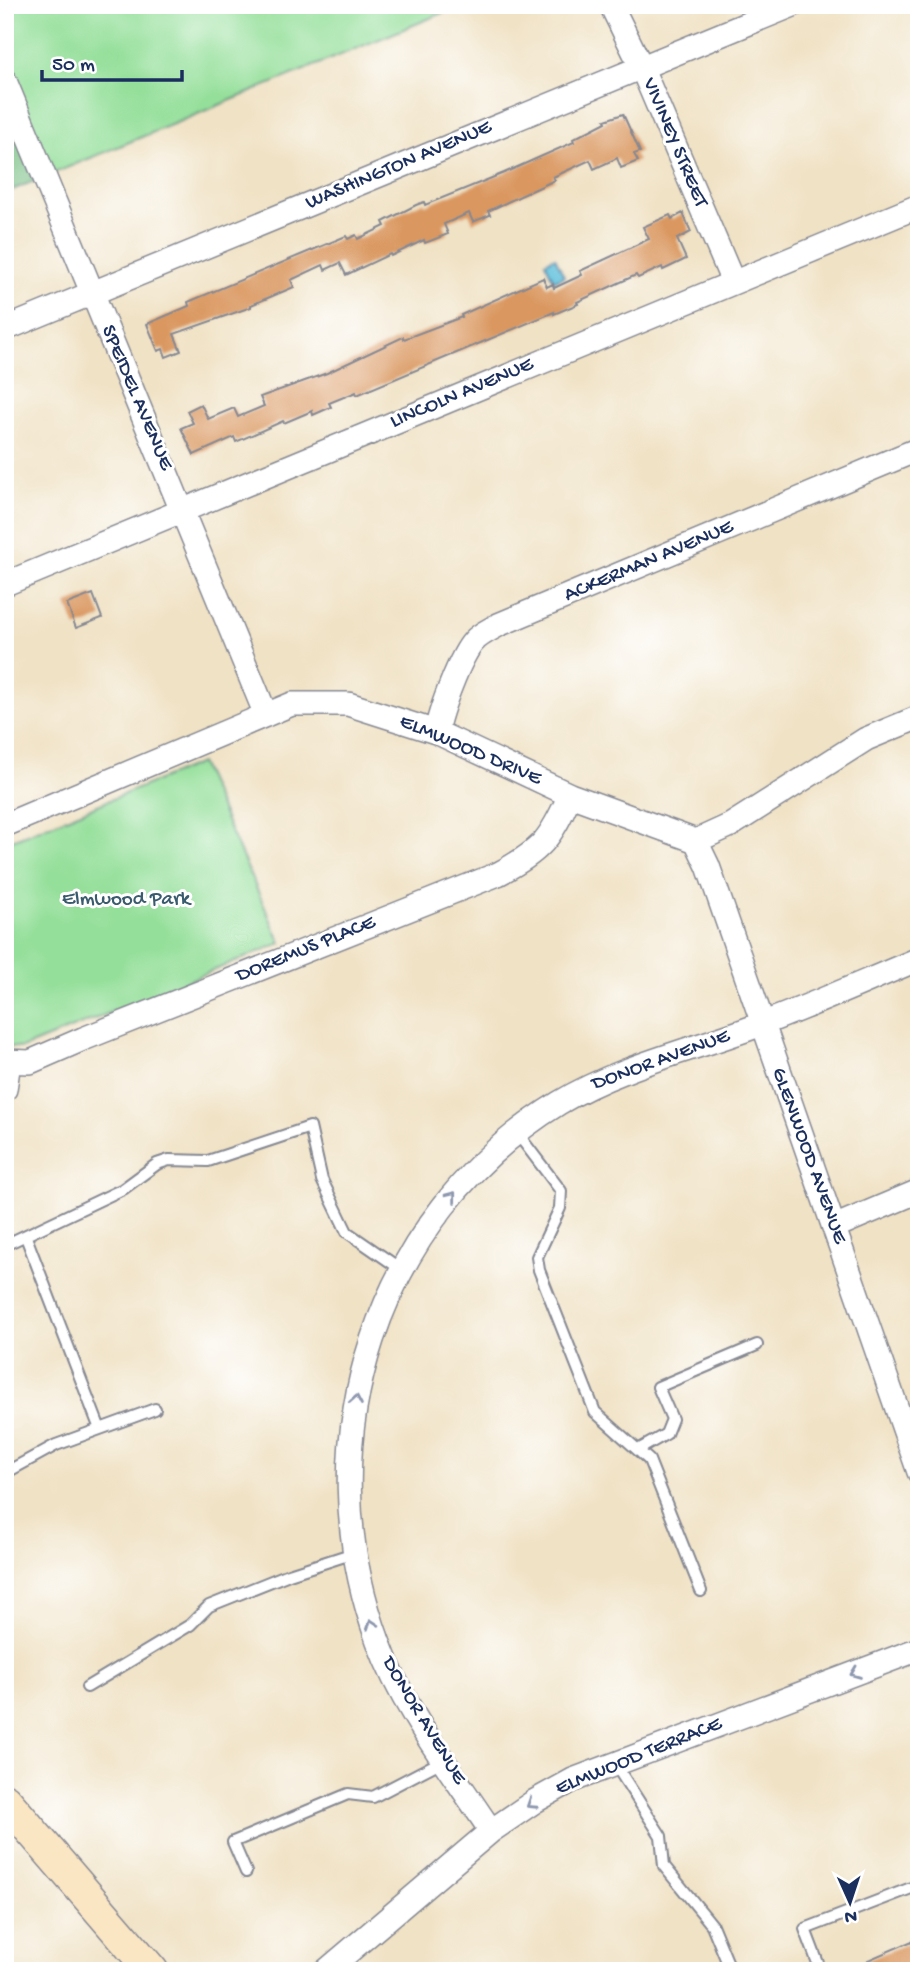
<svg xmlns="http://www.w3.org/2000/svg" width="924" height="1976" font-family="'Gochi Hand',sans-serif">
<rect width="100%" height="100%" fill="#fff"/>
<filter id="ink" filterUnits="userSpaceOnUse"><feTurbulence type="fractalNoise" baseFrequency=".0143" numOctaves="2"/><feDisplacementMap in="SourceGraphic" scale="14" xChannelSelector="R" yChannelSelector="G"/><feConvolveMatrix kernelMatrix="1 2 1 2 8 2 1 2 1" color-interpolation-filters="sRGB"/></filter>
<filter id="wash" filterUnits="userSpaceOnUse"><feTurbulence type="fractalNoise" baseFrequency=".00686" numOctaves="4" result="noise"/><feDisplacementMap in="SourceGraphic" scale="28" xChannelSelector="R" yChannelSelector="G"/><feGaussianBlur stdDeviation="1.57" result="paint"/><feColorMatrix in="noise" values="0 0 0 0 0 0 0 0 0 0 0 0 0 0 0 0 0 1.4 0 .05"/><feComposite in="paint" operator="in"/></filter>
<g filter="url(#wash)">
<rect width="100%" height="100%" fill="#f0e2c5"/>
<path fill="#94df9a" stroke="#58877c" stroke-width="2" d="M 5,5 L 462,5 L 47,176 L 5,75 Z
M 200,763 L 281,943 L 33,1044 L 21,1048 L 5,1046 L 5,843 Z"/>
<path fill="#77be82" stroke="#497670" stroke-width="2" d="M 5,75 L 47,176 L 5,193 Z"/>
<path fill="#5dbfdb" stroke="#3c779c" stroke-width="2" d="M 555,257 L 564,276 L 554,281 L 545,262 Z"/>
<g id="blocks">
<path fill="#da9861" d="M 623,114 L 640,152 L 634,154 L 638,161 L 621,168 L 617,158 L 594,169 L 590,160 L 553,177 L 555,180 L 488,211 L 490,215 L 473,222 L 469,213 L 444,224 L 448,234 L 425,243 L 424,240 L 391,256 L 390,254 L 346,275 L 340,263 L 325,270 L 323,265 L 291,280 L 294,287 L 251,305 L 251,307 L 174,334 L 181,351 L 166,357 L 163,349 L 158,351 L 147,324 L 189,306 L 188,302 L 346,236 L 348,239 L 356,235 L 358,239 L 385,226 L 383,222 L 416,205 L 424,202 L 425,205 L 504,173 L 574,142 L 573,139 L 606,122 L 605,120 Z
M 683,213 L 691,232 L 677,239 L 686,259 L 663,270 L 662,267 L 638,278 L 636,275 L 577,302 L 578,304 L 554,314 L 554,312 L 357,395 L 356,392 L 329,403 L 331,407 L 313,415 L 312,411 L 284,423 L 283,421 L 236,442 L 234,437 L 194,455 L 181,428 L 193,423 L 187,411 L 201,404 L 208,419 L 234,408 L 238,417 L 264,406 L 260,397 L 327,373 L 403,337 L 404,339 L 462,317 L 461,315 L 543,278 L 547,287 L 553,284 L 554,288 L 582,275 L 580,271 L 649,239 L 643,227 L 670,215 L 672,219 Z
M 93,594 L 102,618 L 76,628 L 67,604 Z
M 919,1938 L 919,1971 L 872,1971 L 868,1960 Z"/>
</g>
</g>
<g filter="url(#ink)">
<use href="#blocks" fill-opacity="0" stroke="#868892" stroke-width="2"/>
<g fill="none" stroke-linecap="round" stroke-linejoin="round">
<g stroke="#868892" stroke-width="14">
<path id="lane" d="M 517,1133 L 561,1191 L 560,1208 L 537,1257 L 539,1270 L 595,1412 L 649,1460 L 701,1591
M 26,1237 L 100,1429
M 5,1245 L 123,1189 L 157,1164 L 169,1160 L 208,1161 L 310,1127 L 322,1180 L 347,1232 L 402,1270
M 638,1450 L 666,1434 L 672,1419 L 658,1387 L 757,1345
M 5,1473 L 56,1445 L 155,1409
M 87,1687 L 190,1625 L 209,1606 L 289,1574 L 354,1553
M 615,1764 L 661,1836 L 664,1866 L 712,1925 L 731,1971
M 246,1872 L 233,1842 L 348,1794 L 373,1797 L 444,1760
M 821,1971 L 805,1929 L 919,1885"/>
</g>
<g stroke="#868892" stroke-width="26">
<path id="street" d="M 611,5 L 641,66 L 733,282
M 5,81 L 266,715
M 5,329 L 793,5
M 5,584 L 919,206
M 436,732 C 440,711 460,656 474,641 C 480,634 490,630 498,625 L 919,449
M 5,825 L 292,704 L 348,704 L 436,732 L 570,795 L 696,841 L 731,825 L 866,739 L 919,717
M 696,841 L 708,866 L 919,1472
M 5,1061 L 30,1062 L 83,1039 L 498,874 C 542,850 550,840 570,795
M 5,1089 L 9,1062
M 834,1227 L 919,1191
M 491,1831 C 451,1770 403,1710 378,1641 C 304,1441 376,1216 559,1103 C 620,1066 693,1050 759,1025 C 813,1005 866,981 919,959
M 326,1971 L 491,1831 L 535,1801 L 573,1780 L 919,1649"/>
</g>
<g stroke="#868892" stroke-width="35">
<path id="secondary" d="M 5,1800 L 152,1971"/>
</g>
<use href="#lane" stroke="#fff" stroke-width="10"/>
<use href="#street" stroke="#fff" stroke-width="23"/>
<use href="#secondary" stroke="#fbe6c4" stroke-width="32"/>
</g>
<defs><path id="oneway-chevron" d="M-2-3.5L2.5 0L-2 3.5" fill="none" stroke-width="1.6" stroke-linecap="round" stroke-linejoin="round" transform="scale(1.75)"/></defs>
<g stroke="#8d97ae">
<use href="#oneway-chevron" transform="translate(452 1196) rotate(-52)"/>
<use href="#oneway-chevron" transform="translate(356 1400) rotate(-80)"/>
<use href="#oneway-chevron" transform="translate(372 1624) rotate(-109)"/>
<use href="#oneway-chevron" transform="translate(855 1673) rotate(159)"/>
<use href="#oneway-chevron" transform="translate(531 1804) rotate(147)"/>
</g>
</g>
<g text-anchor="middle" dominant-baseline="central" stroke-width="6" stroke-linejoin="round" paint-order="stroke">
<g font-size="21" fill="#1b2f5e" stroke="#fff">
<text transform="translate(674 143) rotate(67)">VIVINEY STREET</text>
<text transform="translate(399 166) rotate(-23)">WASHINGTON AVENUE</text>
<text transform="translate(462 394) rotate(-23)">LINCOLN AVENUE</text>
<text transform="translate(136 398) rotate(67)">SPEIDEL AVENUE</text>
<text transform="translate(649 562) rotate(-23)">ACKERMAN AVENUE</text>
<text transform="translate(470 751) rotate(23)">ELMWOOD DRIVE</text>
<text transform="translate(306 950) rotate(-22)">DOREMUS PLACE</text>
<text transform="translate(661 1061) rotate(-20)">DONOR AVENUE</text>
<text transform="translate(808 1156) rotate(70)">GLENWOOD AVENUE</text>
<text transform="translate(423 1721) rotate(59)">DONOR AVENUE</text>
<text transform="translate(639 1757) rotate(-22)">ELMWOOD TERRACE</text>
</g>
<g font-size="21" fill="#395b6d" stroke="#fff">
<text x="126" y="900">Elmwood Park</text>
</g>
</g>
<rect width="924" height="1976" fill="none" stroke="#fff" stroke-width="28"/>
<g transform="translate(850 1902) rotate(177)" stroke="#ffffff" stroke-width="5" paint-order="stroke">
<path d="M0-5L12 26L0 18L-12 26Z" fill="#1b2f5e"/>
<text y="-10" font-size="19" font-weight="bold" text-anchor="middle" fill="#1b2f5e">N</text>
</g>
<path d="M42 70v10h140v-10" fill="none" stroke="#1b2f5e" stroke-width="3.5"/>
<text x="52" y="70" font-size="21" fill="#1b2f5e" stroke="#ffffff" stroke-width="5" paint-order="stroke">50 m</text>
</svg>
